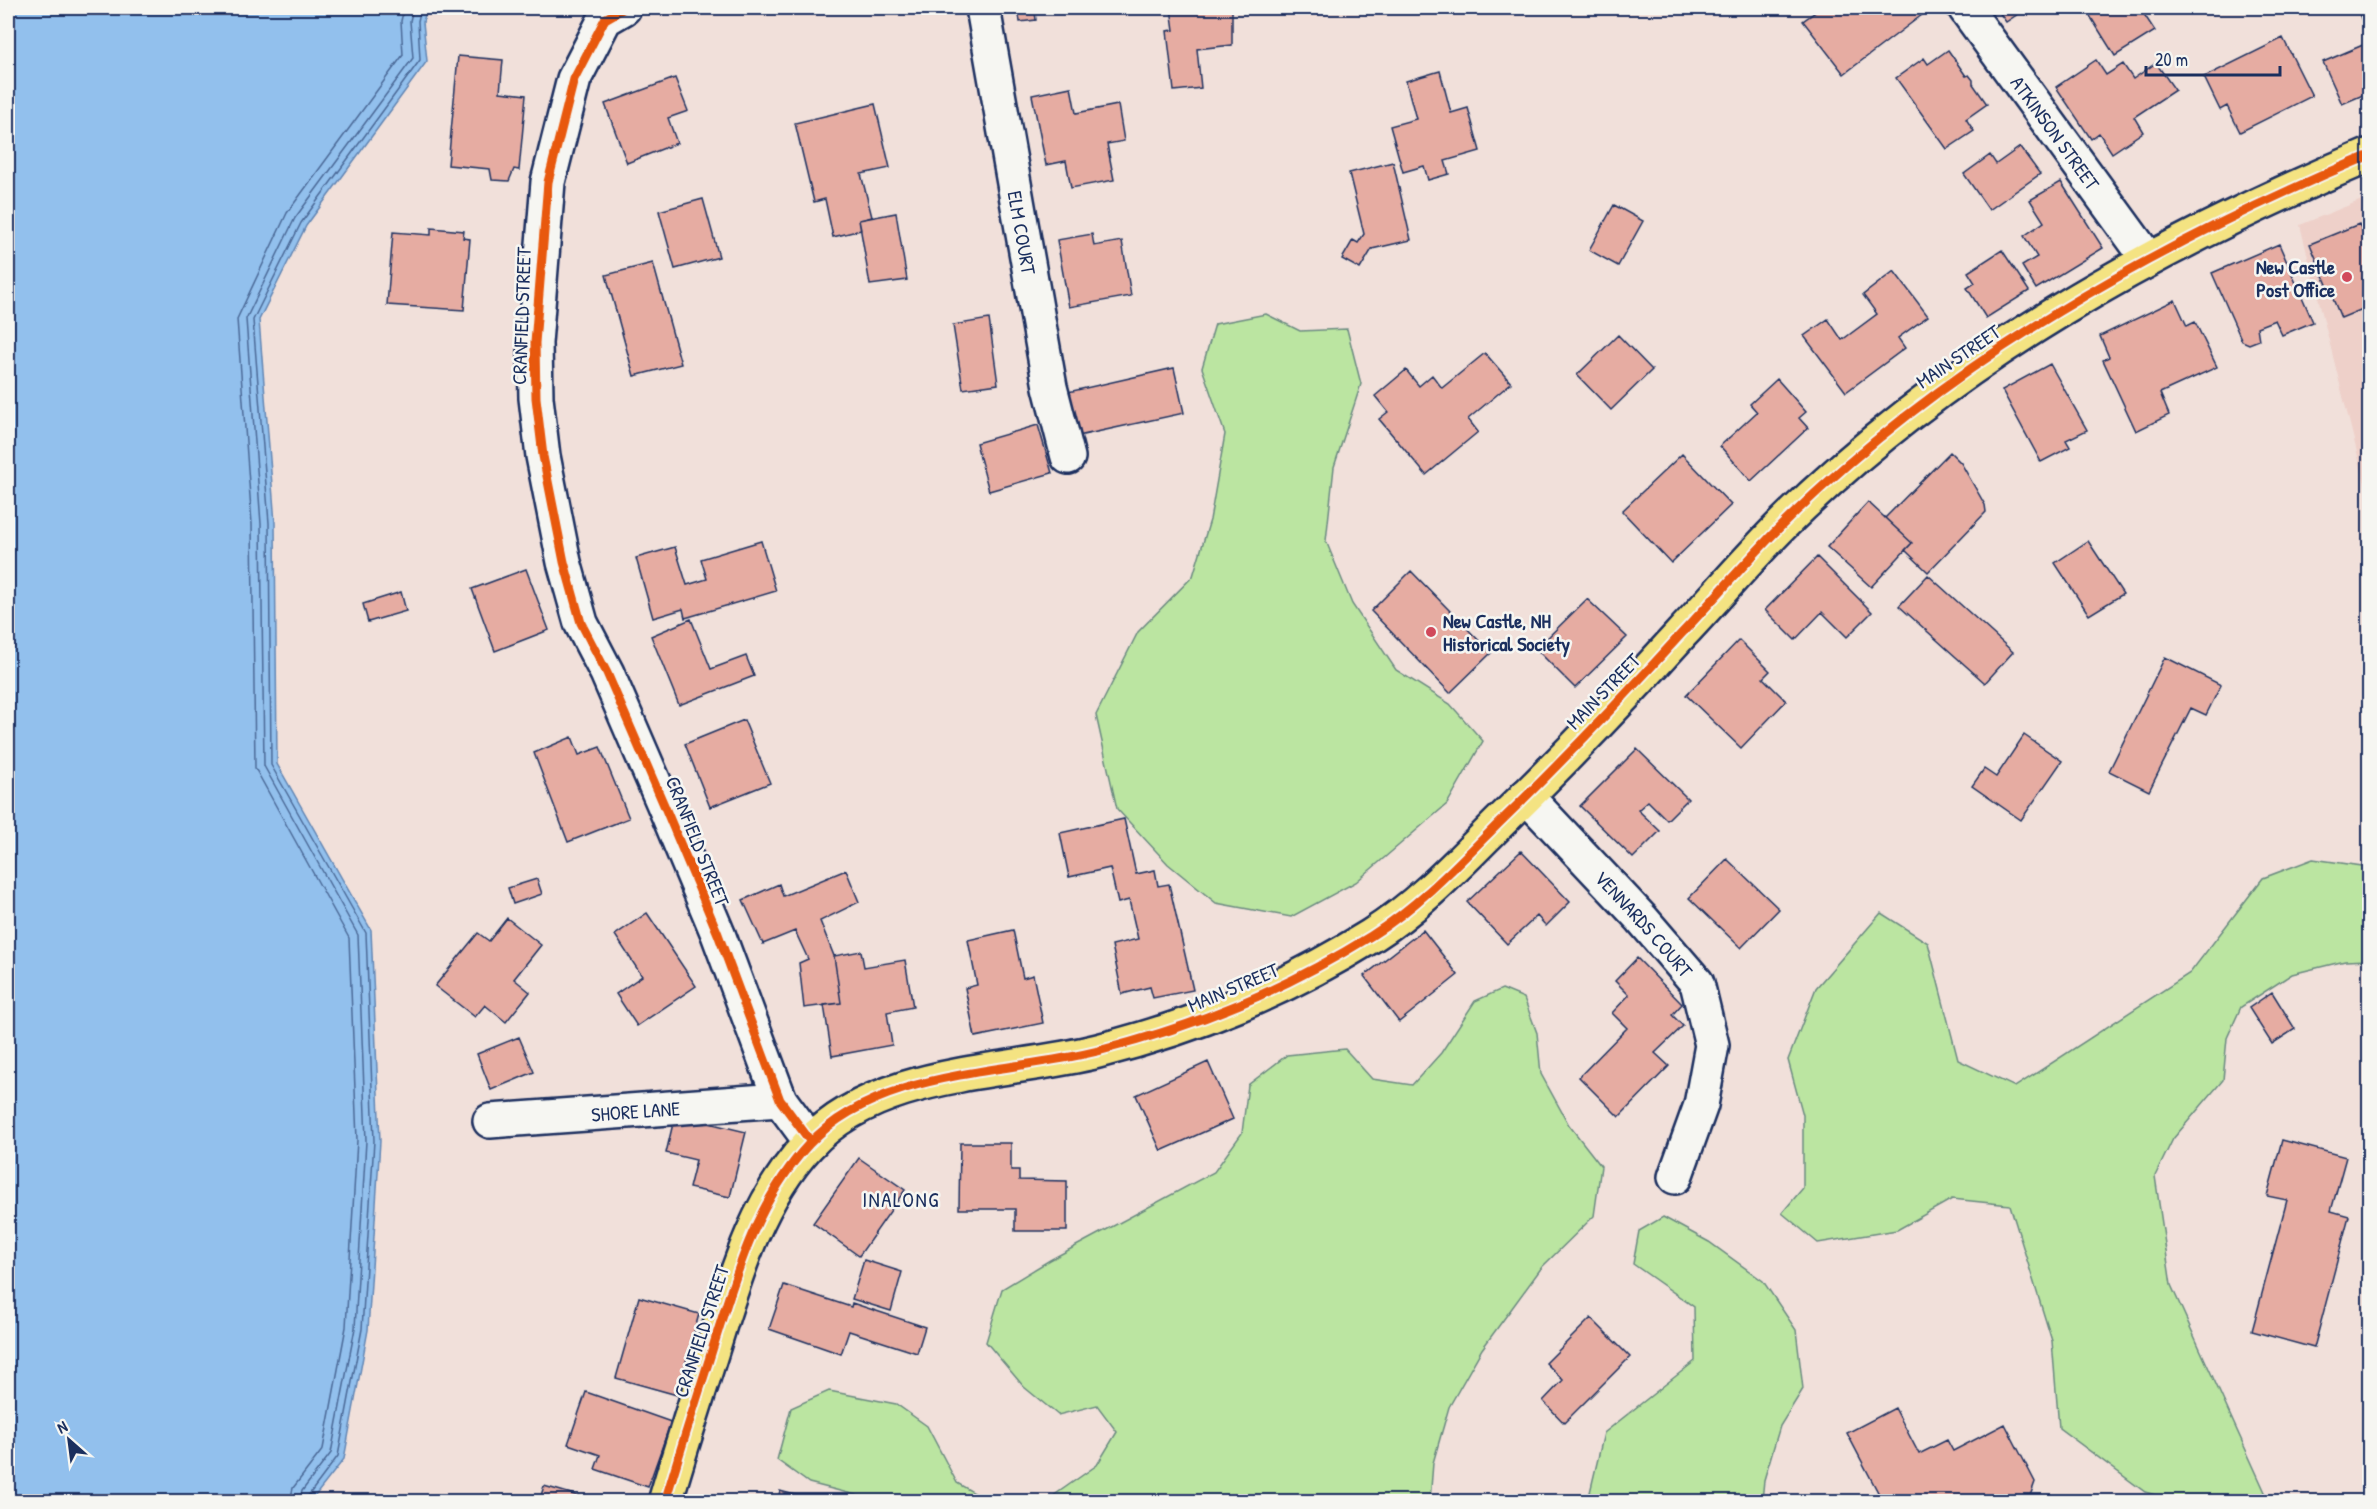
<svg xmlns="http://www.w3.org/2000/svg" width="2377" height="1509" font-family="'Patrick Hand',sans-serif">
<rect width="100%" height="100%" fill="#f1e0da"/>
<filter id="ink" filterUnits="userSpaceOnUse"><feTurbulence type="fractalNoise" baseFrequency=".0167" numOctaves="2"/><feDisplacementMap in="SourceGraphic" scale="12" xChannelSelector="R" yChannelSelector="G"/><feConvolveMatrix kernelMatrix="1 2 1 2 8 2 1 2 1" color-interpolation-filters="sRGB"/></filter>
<g filter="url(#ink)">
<path fill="#eed0c9" d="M 2369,197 L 2369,500 L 2300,225 Z"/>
<path fill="#bbe5a1" stroke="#6b8a80" stroke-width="1.5" d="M 1266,314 L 1300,331 L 1347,329 L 1361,384 L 1334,467 L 1326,541 L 1352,604 L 1396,670 L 1450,704 L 1483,741 L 1447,804 L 1356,882 L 1291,917 L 1216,903 L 1168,864 L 1117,809 L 1096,715 L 1138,632 L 1193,576 L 1210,520 L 1225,434 L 1202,368 L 1215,324 Z
M 2313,859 L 2369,867 L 2369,960 L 2345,961 L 2292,974 L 2241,1007 L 2227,1038 L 2223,1080 L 2173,1139 L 2155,1176 L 2171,1285 L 2269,1501 L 2176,1501 L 2145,1492 L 2059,1428 L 2052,1341 L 2010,1205 L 1952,1199 L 1897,1230 L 1818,1243 L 1782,1213 L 1803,1188 L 1803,1115 L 1788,1060 L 1816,988 L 1881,913 L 1928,943 L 1958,1060 L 2015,1087 L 2190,973 L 2263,878 Z
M 1502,989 L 1524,998 L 1537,1033 L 1541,1074 L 1569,1125 L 1601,1166 L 1594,1216 L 1542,1267 L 1482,1349 L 1449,1407 L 1433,1463 L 1430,1501 L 1046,1501 L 1097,1465 L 1117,1432 L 1097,1405 L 1058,1415 L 1024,1387 L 986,1342 L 1002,1289 L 1050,1260 L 1214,1172 L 1242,1133 L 1248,1085 L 1287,1055 L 1345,1049 L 1372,1079 L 1412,1085 L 1441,1053 L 1475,1001 Z
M 1663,1217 L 1709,1242 L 1763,1281 L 1796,1330 L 1803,1389 L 1780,1426 L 1764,1480 L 1762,1501 L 1588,1501 L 1604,1433 L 1695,1361 L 1694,1307 L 1633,1264 L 1639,1231 Z
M 829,1391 L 896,1404 L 927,1426 L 957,1483 L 988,1501 L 870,1501 L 867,1498 L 809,1483 L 777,1460 L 791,1408 Z"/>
<path fill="#92c0ed" stroke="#6286b4" stroke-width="1.5" d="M 8,8 L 427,8 L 423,22 L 427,61 L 306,226 L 259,320 L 275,523 L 277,764 L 371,930 L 380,1141 L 368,1330 L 344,1459 L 311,1501 L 8,1501 Z"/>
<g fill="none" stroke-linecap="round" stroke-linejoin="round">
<path stroke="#4b6997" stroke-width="1.5" d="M 290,1502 L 293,1488 L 323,1449 L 346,1327 L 357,1140 L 349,938 L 255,768 L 252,524 L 237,319 L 287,213 L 403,55 L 401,21 L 404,8
M 299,1502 L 302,1491 L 331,1453 L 355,1328 L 366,1141 L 358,935 L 264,766 L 261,524 L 246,319 L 295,218 L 413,58 L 410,21 L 413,8
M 307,1502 L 308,1496 L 338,1456 L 362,1329 L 374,1141 L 366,933 L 271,765 L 269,523 L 253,320 L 301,223 L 420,60 L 418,21 L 421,8"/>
</g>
<path fill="#e6aca2" stroke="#1b2f5e" stroke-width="1.5" d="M 1012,8 L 1065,8 L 1035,12 L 1036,20 L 1020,22 L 1019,14 L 1013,15 Z
M 1171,8 L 1232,8 L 1232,45 L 1197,49 L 1201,88 L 1174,91 L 1167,31 L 1174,30 Z
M 1476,8 L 1505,8 L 1477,14 Z
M 1821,8 L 1916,8 L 1922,15 L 1844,74 L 1803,21 Z
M 1996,8 L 2027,8 L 2006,22 Z
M 2085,8 L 2140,8 L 2155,31 L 2115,56 Z
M 2357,8 L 2370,8 L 2370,33 L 2367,34 Z
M 2283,38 L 2312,96 L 2240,132 L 2227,106 L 2220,110 L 2204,77 Z
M 2370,42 L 2370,92 L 2342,104 L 2323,62 Z
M 1948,50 L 1966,76 L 1969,75 L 1973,80 L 1973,84 L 1987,104 L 1966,119 L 1974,131 L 1947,149 L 1896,78 L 1924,58 L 1928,64 Z
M 458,56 L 503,60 L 500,92 L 526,95 L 519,170 L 514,169 L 509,181 L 492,180 L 490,169 L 448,165 Z
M 2096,60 L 2106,75 L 2123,64 L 2133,79 L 2156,63 L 2175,90 L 2134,117 L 2143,132 L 2112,153 L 2099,133 L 2091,139 L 2056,87 Z
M 1440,71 L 1451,113 L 1468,108 L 1480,151 L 1445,161 L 1449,174 L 1428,180 L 1424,166 L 1403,172 L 1390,126 L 1416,119 L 1406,81 Z
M 675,78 L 688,111 L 668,118 L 677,143 L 627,163 L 605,104 Z
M 1071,87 L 1076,113 L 1118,105 L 1124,141 L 1107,144 L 1114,180 L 1071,188 L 1066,161 L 1046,165 L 1032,95 Z
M 875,104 L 890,168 L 861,174 L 872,217 L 859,220 L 861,230 L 833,237 L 825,199 L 814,202 L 795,123 Z
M 2020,147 L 2040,174 L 1989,210 L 1964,174 L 1990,155 L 1996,164 Z
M 1393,162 L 1411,240 L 1372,249 L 1360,269 L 1342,259 L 1353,240 L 1358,243 L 1364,234 L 1349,173 Z
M 2061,182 L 2103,248 L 2036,289 L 2022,266 L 2037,257 L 2024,236 L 2044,222 L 2030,200 Z
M 703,199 L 719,257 L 675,269 L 659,211 Z
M 1614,205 L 1643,221 L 1618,266 L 1589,250 Z
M 896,213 L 907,280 L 870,285 L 859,220 Z
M 2359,224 L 2370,248 L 2370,306 L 2341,318 L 2310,244 Z
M 431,228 L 464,231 L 463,238 L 470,239 L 464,310 L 387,305 L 393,232 L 431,235 Z
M 1092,234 L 1094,246 L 1122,241 L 1131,296 L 1069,307 L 1057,240 Z
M 2279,244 L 2313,322 L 2282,335 L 2275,320 L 2257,327 L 2259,340 L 2249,344 L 2242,341 L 2212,273 Z
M 2002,250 L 2029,291 L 1986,318 L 1967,288 L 1975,283 L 1968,272 Z
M 653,263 L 681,364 L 634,376 L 606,275 Z
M 1894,271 L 1928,316 L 1898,338 L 1905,348 L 1846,392 L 1804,336 L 1828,319 L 1842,340 L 1877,314 L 1863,295 Z
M 2175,300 L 2187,326 L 2195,322 L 2217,367 L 2160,393 L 2169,415 L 2136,431 L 2103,360 L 2109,357 L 2100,336 Z
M 989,319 L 998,384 L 963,389 L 953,325 Z
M 1618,335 L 1652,370 L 1611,410 L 1577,375 Z
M 1485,353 L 1511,383 L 1468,419 L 1478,432 L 1426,475 L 1379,419 L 1388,412 L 1375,396 L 1406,370 L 1419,386 L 1432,375 L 1442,388 Z
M 2050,364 L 2087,430 L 2066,440 L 2070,447 L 2041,462 L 2002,390 Z
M 1174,368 L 1184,413 L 1078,436 L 1068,392 Z
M 1777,379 L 1806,412 L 1799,418 L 1808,428 L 1751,481 L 1720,446 L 1757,412 L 1750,404 Z
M 1038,425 L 1052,473 L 989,491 L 976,443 Z
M 1950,452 L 1961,463 L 1985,505 L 1986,512 L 1928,572 L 1905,550 L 1912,543 L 1885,518 Z
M 1682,454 L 1731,505 L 1671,563 L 1622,511 Z
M 1868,502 L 1912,543 L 1871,587 L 1827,547 Z
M 761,541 L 776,591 L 685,618 L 683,609 L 653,618 L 636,558 L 675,547 L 687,585 L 707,579 L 701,559 Z
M 2088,541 L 2123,594 L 2089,615 L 2055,563 Z
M 1817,557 L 1872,612 L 1847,637 L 1822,612 L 1795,640 L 1765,610 Z
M 526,569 L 549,630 L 495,651 L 472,589 Z
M 1411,571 L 1491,653 L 1450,693 L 1371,611 Z
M 1928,575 L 2013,652 L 1985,683 L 1899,606 Z
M 401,592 L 406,611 L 368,622 L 363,604 Z
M 1587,599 L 1627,637 L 1575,688 L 1536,649 Z
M 691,619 L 711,669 L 746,656 L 754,676 L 679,705 L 651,636 Z
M 1739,640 L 1770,671 L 1763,678 L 1786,701 L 1741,748 L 1686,695 Z
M 2165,657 L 2221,685 L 2206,715 L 2191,708 L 2149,791 L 2109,771 Z
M 744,720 L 770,783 L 710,807 L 685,744 Z
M 2024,735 L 2062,761 L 2021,820 L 1972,786 L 1984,769 L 1996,777 Z
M 572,737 L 579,755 L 600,747 L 629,818 L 568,842 L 534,753 Z
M 1637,749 L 1688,799 L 1667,820 L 1648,801 L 1638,810 L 1660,831 L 1633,858 L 1580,806 Z
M 1124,819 L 1136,874 L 1155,870 L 1158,886 L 1169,884 L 1193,990 L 1153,998 L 1150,987 L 1122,994 L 1112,945 L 1138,939 L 1129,900 L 1118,903 L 1110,868 L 1069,877 L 1060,833 Z
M 1521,851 L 1570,902 L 1546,926 L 1537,916 L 1507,944 L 1467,902 Z
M 1727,859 L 1779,909 L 1741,948 L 1689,898 Z
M 846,870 L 859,902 L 820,921 L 834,956 L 841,1003 L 804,1008 L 799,963 L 808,959 L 795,931 L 763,944 L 743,900 L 779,884 L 783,896 Z
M 537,879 L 542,894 L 513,904 L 508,888 Z
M 647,913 L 696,986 L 637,1026 L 616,994 L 642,976 L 615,935 Z
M 507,918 L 541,945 L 514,979 L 530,992 L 506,1022 L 485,1005 L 475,1017 L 435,986 L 478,933 L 489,941 Z
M 1013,930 L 1023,978 L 1033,975 L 1043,1023 L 975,1037 L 965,988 L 977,985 L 968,940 Z
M 1423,930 L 1458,975 L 1399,1022 L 1364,976 Z
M 861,951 L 864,967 L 905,960 L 913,1007 L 887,1012 L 892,1045 L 832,1056 L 824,1005 L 841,1003 L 834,956 Z
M 1637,958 L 1682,1004 L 1672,1015 L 1683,1026 L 1655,1053 L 1669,1066 L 1619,1117 L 1579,1077 L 1627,1028 L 1612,1013 L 1629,995 L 1615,981 Z
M 2272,992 L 2295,1029 L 2272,1044 L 2249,1008 Z
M 519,1037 L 534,1072 L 491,1090 L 477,1054 Z
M 1208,1062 L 1233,1119 L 1161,1151 L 1136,1095 Z
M 675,1115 L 746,1132 L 730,1197 L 689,1188 L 696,1160 L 666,1153 Z
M 2282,1140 L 2346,1157 L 2331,1211 L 2349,1216 L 2314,1348 L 2252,1331 L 2287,1200 L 2267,1196 Z
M 960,1143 L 1011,1143 L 1011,1170 L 1019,1170 L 1019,1180 L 1067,1181 L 1067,1231 L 1015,1231 L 1015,1209 L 959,1209 Z
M 859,1158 L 905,1190 L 859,1256 L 813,1223 Z
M 864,1260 L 902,1272 L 891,1311 L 852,1299 Z
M 784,1285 L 851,1307 L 852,1303 L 925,1327 L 917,1353 L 849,1331 L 841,1354 L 769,1329 Z
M 639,1297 L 699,1314 L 677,1395 L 616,1378 Z
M 1591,1318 L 1630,1357 L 1564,1423 L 1543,1401 L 1563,1380 L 1546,1363 Z
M 586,1392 L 671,1422 L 648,1487 L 595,1469 L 600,1455 L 568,1444 Z
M 1895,1408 L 1919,1454 L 1947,1440 L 1953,1451 L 2005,1424 L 2035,1482 L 2030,1496 L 2022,1502 L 1875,1502 L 1881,1498 L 1847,1433 Z
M 544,1486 L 599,1502 L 539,1502 Z
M 780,1491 L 820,1502 L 777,1502 Z"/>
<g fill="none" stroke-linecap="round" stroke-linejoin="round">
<g stroke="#1b2f5e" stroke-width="38">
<g id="minor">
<path d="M 624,8 L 605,19 L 574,79 L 548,182 L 535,343 L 536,398 L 543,456 L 564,562 L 581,623 L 607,673 L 664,805 L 718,934 L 780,1100 L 811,1142"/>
<path id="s1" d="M 983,8 L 1050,387 L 1068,457"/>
<path id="s2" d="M 1965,8 L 2148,259"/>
<path id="s3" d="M 1526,796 L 1642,919 L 1697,983 L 1712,1045 L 1701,1105 L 1675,1177"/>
<path id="s4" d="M 490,1121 L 780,1100"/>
</g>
</g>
<g stroke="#1b2f5e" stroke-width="38">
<path id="major" d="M 665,1502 C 679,1454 694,1407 709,1360 C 733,1284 754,1203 809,1144 C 879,1069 1006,1074 1098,1051 C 1197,1026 1284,990 1371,936 C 1419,906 1460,862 1499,823 C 1562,762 1623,698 1682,633 C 1716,597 1748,559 1783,524 C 1949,360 2155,245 2370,155"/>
</g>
<use href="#minor" stroke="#f6f6f2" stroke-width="33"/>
<use href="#major" stroke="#f4e382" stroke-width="33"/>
<g stroke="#f6f6f2" stroke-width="13">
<path id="cycleway" d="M 624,8 L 605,19 L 574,79 L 548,182 L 535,343 L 536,398 L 543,456 L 564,562 L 581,623 L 607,673 L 664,805 L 718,934 L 780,1100 L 811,1142
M 665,1502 C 679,1454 694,1407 709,1360 C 733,1284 754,1203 809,1144 C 879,1069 1006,1074 1098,1051 C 1197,1026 1284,990 1371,936 C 1419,906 1460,862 1499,823 C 1562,762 1623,698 1682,633 C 1716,597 1748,559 1783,524 C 1949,360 2155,245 2370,155"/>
</g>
<use href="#cycleway" stroke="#e8590c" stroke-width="9"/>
</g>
</g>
<g fill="#d1495b" stroke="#f6f6f2" stroke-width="2">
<circle cx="2347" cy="277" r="6"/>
<circle cx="1431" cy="632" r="6"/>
</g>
<g text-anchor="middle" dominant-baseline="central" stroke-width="5" stroke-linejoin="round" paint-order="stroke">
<g font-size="20" fill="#1b2f5e" stroke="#f6f6f2">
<text stroke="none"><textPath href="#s2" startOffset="154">ATKINSON STREET</textPath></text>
<text stroke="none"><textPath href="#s1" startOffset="228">ELM COURT</textPath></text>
<text transform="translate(521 316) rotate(-88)">CRANFIELD STREET</text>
<text transform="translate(1958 356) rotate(-34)">MAIN STREET</text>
<text transform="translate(1603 691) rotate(-46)">MAIN STREET</text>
<text transform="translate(698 841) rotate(68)">CRANFIELD STREET</text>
<text stroke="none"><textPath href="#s3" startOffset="174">VENNARDS COURT</textPath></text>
<text transform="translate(1233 987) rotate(-23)">MAIN STREET</text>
<text stroke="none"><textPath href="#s4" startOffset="146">SHORE LANE</textPath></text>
<text transform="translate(701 1331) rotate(-72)">CRANFIELD STREET</text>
</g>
<g font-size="20" font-weight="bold" fill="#1b2f5e" stroke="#f6f6f2" text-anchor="end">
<text x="2335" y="266">New Castle<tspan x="2335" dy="23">Post Office</tspan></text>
<text x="1443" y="620" text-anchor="start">New Castle, NH<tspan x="1443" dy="23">Historical Society</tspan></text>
</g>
<g font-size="21" letter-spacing="1.5" fill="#1b2f5e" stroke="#f6f6f2">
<text x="901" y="1199">INALONG</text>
</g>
</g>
<rect width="2377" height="1509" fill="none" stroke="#f6f6f2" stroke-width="30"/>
<rect x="15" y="15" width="2347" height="1479" fill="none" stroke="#1b2f5e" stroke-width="2" filter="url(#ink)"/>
<g transform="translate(69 1440) rotate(332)" stroke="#f6f6f2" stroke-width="4.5" paint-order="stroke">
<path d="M0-4.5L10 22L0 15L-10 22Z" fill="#1b2f5e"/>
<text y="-9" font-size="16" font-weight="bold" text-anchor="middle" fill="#1b2f5e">N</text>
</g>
<path d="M2146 66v9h134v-9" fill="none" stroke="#1b2f5e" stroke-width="3"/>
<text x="2155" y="66" font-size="18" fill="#1b2f5e" stroke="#f6f6f2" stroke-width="4.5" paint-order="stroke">20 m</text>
</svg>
